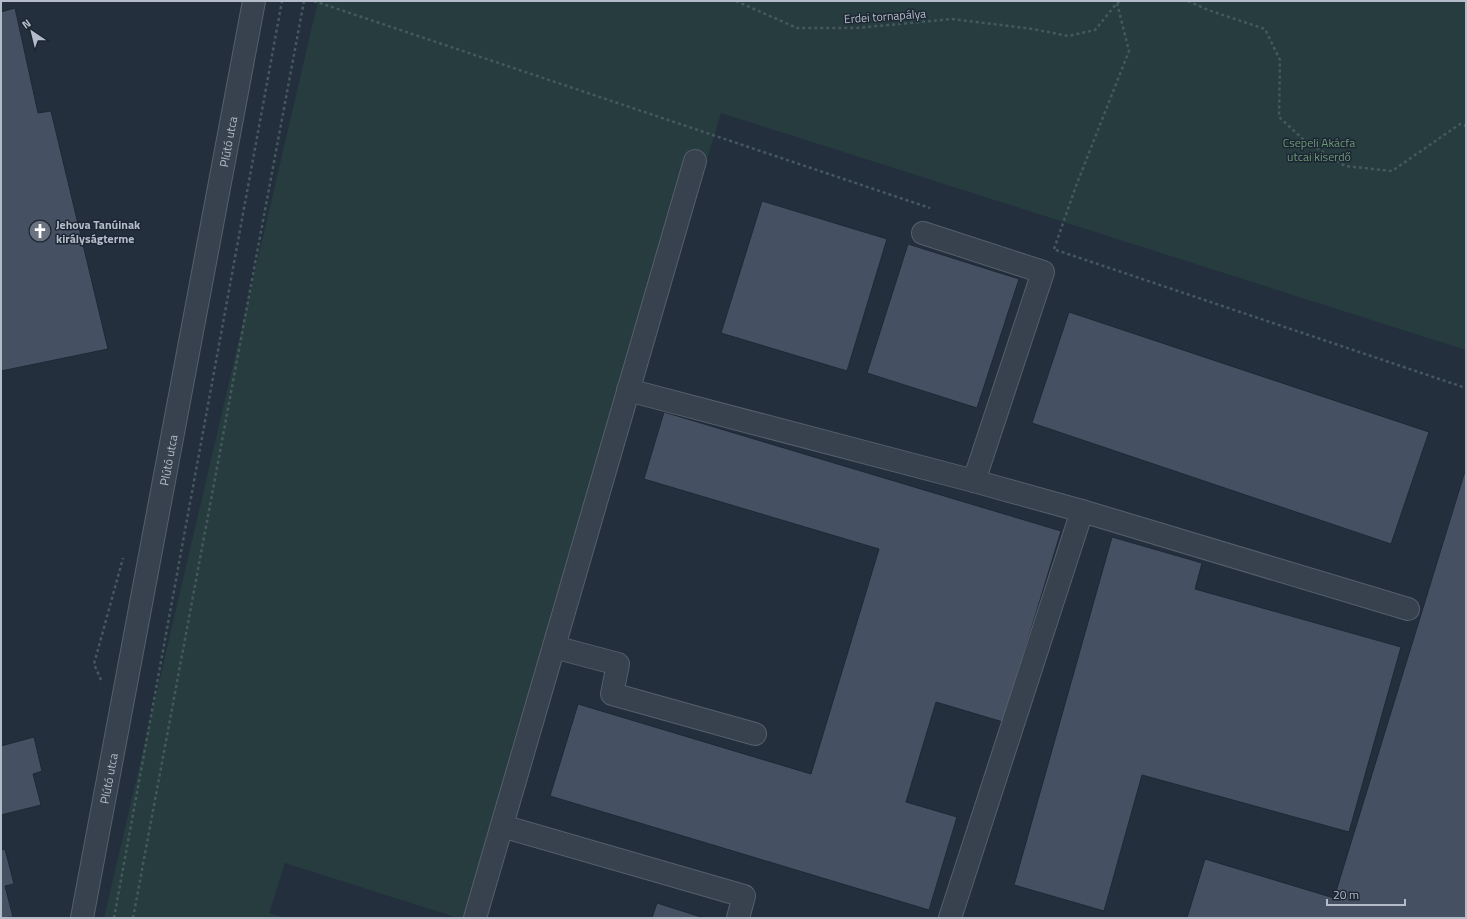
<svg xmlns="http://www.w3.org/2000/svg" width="1467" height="919" font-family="'Titillium Web',sans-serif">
<rect width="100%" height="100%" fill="#242f3e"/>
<path fill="#263c3f" d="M 318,1 L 1466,1 L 1466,350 L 721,113 L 478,918 L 458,918 L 285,863 L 269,913 L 285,918 L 104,918 Z"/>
<path fill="#455162" stroke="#1f2835" d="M 15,8 L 38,113 L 51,111 L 108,349 L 1,371 L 1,12 Z
M 762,201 L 887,239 L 847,371 L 721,333 Z
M 908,244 L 1019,279 L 977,408 L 867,373 Z
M 1069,312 L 1429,432 L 1391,544 L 1032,423 Z
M 664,412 L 1061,531 L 1003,722 L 936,702 L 906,802 L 957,817 L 929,910 L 550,796 L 578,704 L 811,774 L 879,549 L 644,479 Z
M 1466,468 L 1466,918 L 1187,918 L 1205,859 L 1334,898 Z
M 1112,537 L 1202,563 L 1195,589 L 1401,647 L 1349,832 L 1142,775 L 1104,911 L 1014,885 Z
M 34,737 L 42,771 L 33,774 L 41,805 L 1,815 L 1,746 Z
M 5,849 L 14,884 L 5,886 L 13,917 L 1,918 L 1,850 Z
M 657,903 L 704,918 L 652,918 Z"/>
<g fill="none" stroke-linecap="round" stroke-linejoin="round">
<g stroke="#565f6c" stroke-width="24">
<g id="minor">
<path d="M 923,233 L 1043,272 L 974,481"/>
<path d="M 628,390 L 974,481 L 1082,511 L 1408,609"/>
<path d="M 554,647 L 618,664 L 612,694 L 755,734"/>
<path d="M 502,826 L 744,896 L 738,918"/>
<path id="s1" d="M 82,918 L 254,1"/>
<path d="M 475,918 L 695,161"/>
<path d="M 950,918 L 1082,511"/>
</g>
</g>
<path stroke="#44595c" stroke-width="2.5" stroke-dasharray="3 3" stroke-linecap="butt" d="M 314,1 L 930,208
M 736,1 L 797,28 L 857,28 L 952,19 L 1033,29 L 1068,36 L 1095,30 L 1117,3 L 1121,1
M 1188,1 L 1208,10 L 1265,29 L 1280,60 L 1279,117 L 1304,140 L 1345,166 L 1392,171 L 1460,124 L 1466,126
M 1054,249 L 1076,186 L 1129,51 L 1117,3
M 1056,250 L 1466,388
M 101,680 L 94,664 L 123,558
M 114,918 L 282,1
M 133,918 L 304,1"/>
<use href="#minor" stroke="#38414e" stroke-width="22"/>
</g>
<defs>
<g id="church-disc" transform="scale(1.15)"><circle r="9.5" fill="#6b7280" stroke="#1d2633"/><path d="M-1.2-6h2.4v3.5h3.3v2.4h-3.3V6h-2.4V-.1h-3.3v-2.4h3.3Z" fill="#fff"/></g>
</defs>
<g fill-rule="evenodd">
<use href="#church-disc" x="40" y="231"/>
</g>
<g text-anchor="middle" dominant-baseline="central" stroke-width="3" stroke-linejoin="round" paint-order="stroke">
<g font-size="12" fill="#b4bcc9" stroke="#1d2633">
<text transform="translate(885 16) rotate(-4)">Erdei tornapálya</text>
<text stroke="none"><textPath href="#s1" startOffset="790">Plútó utca</textPath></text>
<text stroke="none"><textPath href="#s1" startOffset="466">Plútó utca</textPath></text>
<text stroke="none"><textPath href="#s1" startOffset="142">Plútó utca</textPath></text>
</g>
<g font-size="12" fill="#6b9a76" stroke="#1d2633">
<text x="1319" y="142">Csepeli Akácfa<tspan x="1319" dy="14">utcai kiserdő</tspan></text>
</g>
<g font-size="12" font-weight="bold" fill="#b4bcc9" stroke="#1d2633" text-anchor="start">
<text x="56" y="224">Jehova Tanúinak<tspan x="56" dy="14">királyságterme</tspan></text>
</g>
</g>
<rect width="1467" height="919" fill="none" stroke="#b4bcc9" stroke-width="4"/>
<g transform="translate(32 32) rotate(325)" stroke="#1d2633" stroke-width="3" paint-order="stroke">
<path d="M0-3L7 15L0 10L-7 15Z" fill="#b4bcc9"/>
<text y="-6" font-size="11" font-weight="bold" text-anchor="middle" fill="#b4bcc9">N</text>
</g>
<path d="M1327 899v6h78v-6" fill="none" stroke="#b4bcc9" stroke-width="2"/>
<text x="1333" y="899" font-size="12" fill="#b4bcc9" stroke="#1d2633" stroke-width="3" paint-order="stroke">20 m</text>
</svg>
